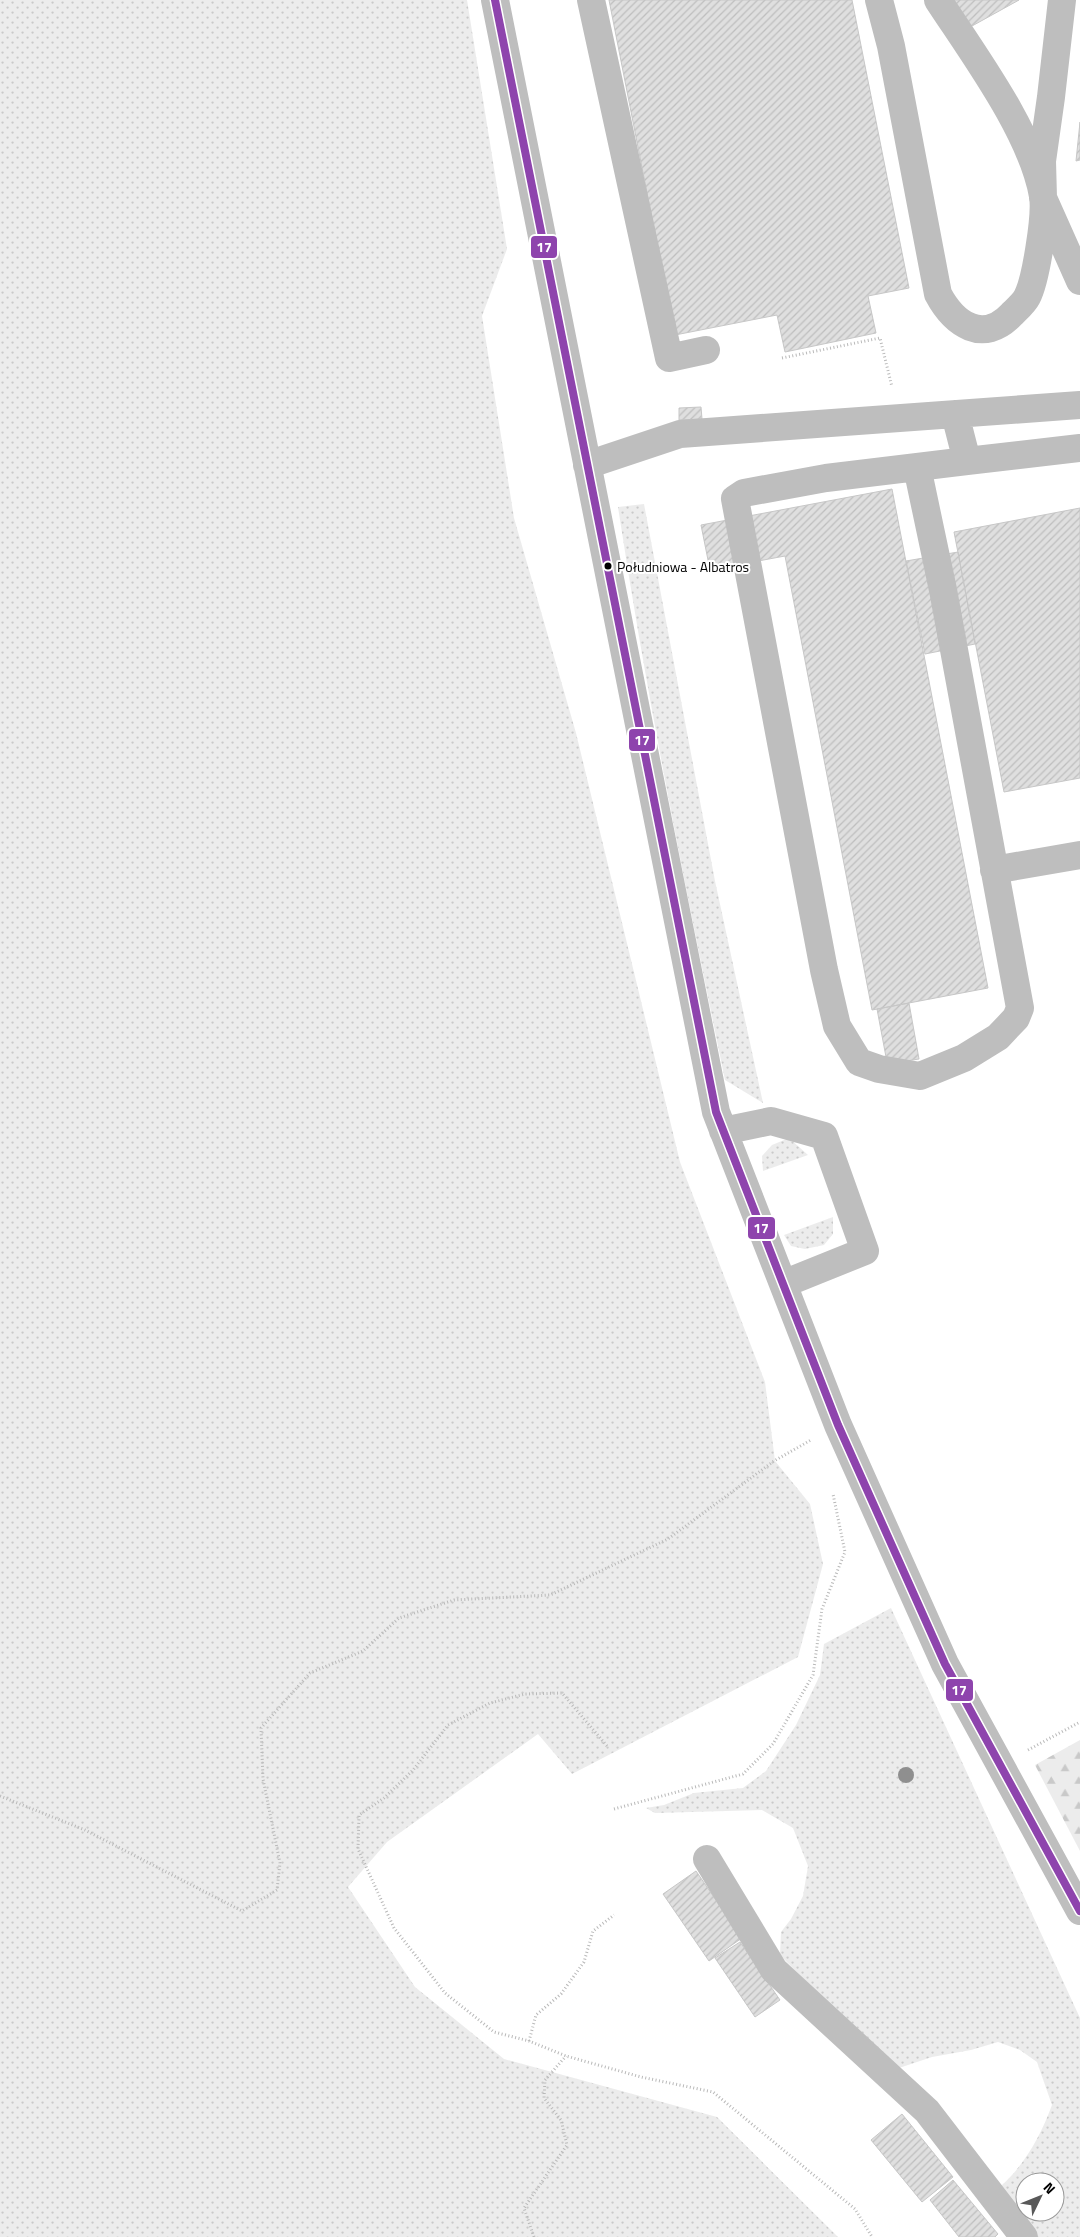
<svg xmlns="http://www.w3.org/2000/svg" width="1080" height="2237" font-family="'Titillium Web',sans-serif">
<defs>
<pattern id="grass-dots" width="8" height="8" patternUnits="userSpaceOnUse" patternTransform="scale(1.25)"><rect width="8" height="8" fill="#ececec"/><path d="M2 2h.1M6 6h.1" fill="none" stroke="#c9c9c9" stroke-width="1.8" stroke-linecap="round"/></pattern>
<pattern id="forest-firs" width="22" height="20" patternUnits="userSpaceOnUse" patternTransform="scale(1.25)"><rect width="22" height="20" fill="#ececec"/><path d="M5 1l3.5 6h-7zM16 11l3.5 6h-7z" fill="#c9c9c9"/></pattern>
<pattern id="building-hatch" width="6" height="6" patternUnits="userSpaceOnUse" patternTransform="scale(1.25)"><rect width="6" height="6" fill="#dfdfdf"/><path d="M-1 1l2-2M0 6l6-6M5 7l2-2" fill="none" stroke="#bebebe"/></pattern>
</defs>
<rect width="100%" height="100%" fill="#fff"/>
<path fill="url(#grass-dots)" fill-rule="evenodd" d="M 0,0 L 467,0 L 507,249 L 482,316 L 514,518 L 576,733 L 680,1162 L 765,1382 L 775,1461 L 810,1504 L 823,1564 L 798,1657 L 572,1774 L 538,1734 L 387,1842 L 348,1887 L 415,1987 L 504,2059 L 717,2117 L 838,2237 L 0,2237 Z
M 644,504 L 715,881 L 763,1103 L 725,1080 C 686,890 647,699 618,507 Z
M 789,1138 L 808,1155 L 763,1171 L 762,1156 L 772,1145 Z
M 833,1217 L 833,1234 L 824,1245 L 805,1249 L 791,1246 L 784,1235 Z
M 891,1608 L 1080,2018 L 1080,2237 L 1036,2237 L 1005,2199 L 1002,2185 C 1026,2163 1041,2135 1052,2105 L 1037,2062 L 1020,2050 L 998,2042 L 971,2050 L 932,2057 L 899,2068 L 825,2001 L 780,1955 L 781,1932 L 791,1919 L 803,1896 L 808,1866 L 793,1828 L 762,1810 L 655,1813 L 646,1808 L 664,1805 L 694,1793 L 743,1788 L 766,1771 L 796,1725 L 820,1675 L 824,1644 ZM 1025,2182 L 1055,2182 L 1055,2212 L 1025,2212 Z"/>
<path fill="url(#forest-firs)" d="M 1080,1740 L 1080,1851 L 1035,1765 Z"/>
<path fill="url(#building-hatch)" stroke="#c7c7c7" d="M 609,0 L 852,0 L 909,288 L 868,296 L 876,333 L 785,352 L 777,315 L 675,335 Z
M 946,0 L 1019,0 L 963,31 Z
M 1080,122 L 1080,160 L 1076,161 Z
M 701,407 L 702,419 L 679,420 L 679,408 Z
M 892,489 L 988,988 L 872,1010 L 785,556 L 710,570 L 701,525 Z
M 1080,508 L 1080,778 L 1004,792 L 954,532 Z
M 958,552 L 975,644 L 925,654 L 906,561 Z
M 909,1003 L 919,1059 L 906,1061 L 886,1057 L 877,1009 Z
M 696,1871 L 742,1938 L 709,1961 L 663,1894 Z
M 740,1942 L 780,2000 L 755,2017 L 715,1958 Z
M 902,2114 L 953,2177 L 922,2202 L 871,2140 Z
M 953,2180 L 998,2234 L 995,2237 L 959,2237 L 930,2200 Z"/>
<g fill="none" stroke-linecap="round" stroke-linejoin="round">
<path stroke="#b9b9b9" stroke-width="3" stroke-dasharray="1 2.5" stroke-linecap="butt" d="M 782,358 L 880,338 L 892,387
M 607,1746 L 562,1693 L 525,1694 L 490,1703 L 448,1725 L 413,1770 L 384,1798 L 359,1815 L 358,1849 L 394,1928 L 445,1993 L 494,2032 L 529,2041 L 566,2056 L 641,2077 L 713,2092 L 855,2209 L 872,2237
M 1028,1750 L 1080,1722
M 0,1796 L 85,1830 L 242,1911 L 277,1890 L 280,1863 L 263,1779 L 261,1728 L 310,1673 L 363,1651 L 399,1618 L 454,1600 L 550,1595 L 668,1539 L 774,1461 L 811,1440
M 614,1809 L 743,1774 L 773,1744 L 813,1675 L 822,1609 L 845,1552 L 833,1494
M 529,2041 L 536,2015 L 561,1994 L 584,1962 L 593,1931 L 614,1915
M 534,2237 L 524,2208 L 567,2145 L 561,2120 L 544,2098 L 545,2080 L 566,2056"/>
<path stroke="#bebebe" stroke-width="28" d="M 495,0 L 716,1112 L 838,1425 L 945,1664 L 1080,1911
M 591,0 L 669,358 L 706,350
M 879,0 L 891,46 L 938,294 C 954,324 983,345 1012,314 C 1017,309 1024,303 1027,297 C 1036,280 1046,215 1043,196 C 1032,133 974,55 938,0
M 1062,0 L 1051,97 L 1042,161 L 1043,198 L 1080,281
M 967,461 L 1080,448
M 587,465 L 680,434 L 1080,405
M 917,467 L 943,590 L 1020,1008 L 1016,1018 L 998,1037 L 964,1058 L 920,1076 L 879,1069 L 859,1062 L 837,1026 L 824,970 L 735,499 L 744,493 L 826,478 L 967,461 L 955,414
M 994,870 L 1080,855
M 723,1131 L 771,1121 L 824,1136 L 865,1251 L 783,1284
M 707,1859 L 774,1970 L 927,2111 L 1024,2237"/>
<g stroke="#fff" stroke-width="11">
<path id="bus-1" d="M 495,0 L 716,1112 L 838,1425 L 945,1664 L 1080,1911"/>
</g>
<use href="#bus-1" stroke="#8e44ad" stroke-width="8"/>
</g>
<circle fill="#8f8f8f" cx="906" cy="1775" r="8"/>
<circle fill="#000" stroke="#fff" stroke-width="2" cx="608" cy="566" r="4.5"/>
<g text-anchor="middle" dominant-baseline="central" stroke-width="4" stroke-linejoin="round" paint-order="stroke">
<g font-size="14" fill="#000" stroke="#fff" text-anchor="start">
<text x="617" y="566">Południowa - Albatros</text>
</g>
</g>
<g stroke="#fff" stroke-width="2">
<rect x="530" y="235" width="28" height="24" rx="5" fill="#8e44ad"/>
<rect x="628" y="728" width="28" height="24" rx="5" fill="#8e44ad"/>
<rect x="747" y="1216" width="29" height="24" rx="5" fill="#8e44ad"/>
<rect x="945" y="1678" width="29" height="24" rx="5" fill="#8e44ad"/>
</g>
<g font-size="14" text-anchor="middle" font-weight="bold" fill="#fff">
<text x="544" y="252">17</text>
<text x="642" y="745">17</text>
<text x="761" y="1233">17</text>
<text x="959" y="1695">17</text>
</g>
<g transform="translate(1040 2197) rotate(47)"><circle r="24" fill="#ffffff" stroke="#999999"/>
<path d="M0-4L9 19L0 12L-9 19Z" fill="#595959"/>
<text y="-8" font-size="14" font-weight="bold" text-anchor="middle" fill="#000000">N</text>
</g>
</svg>
